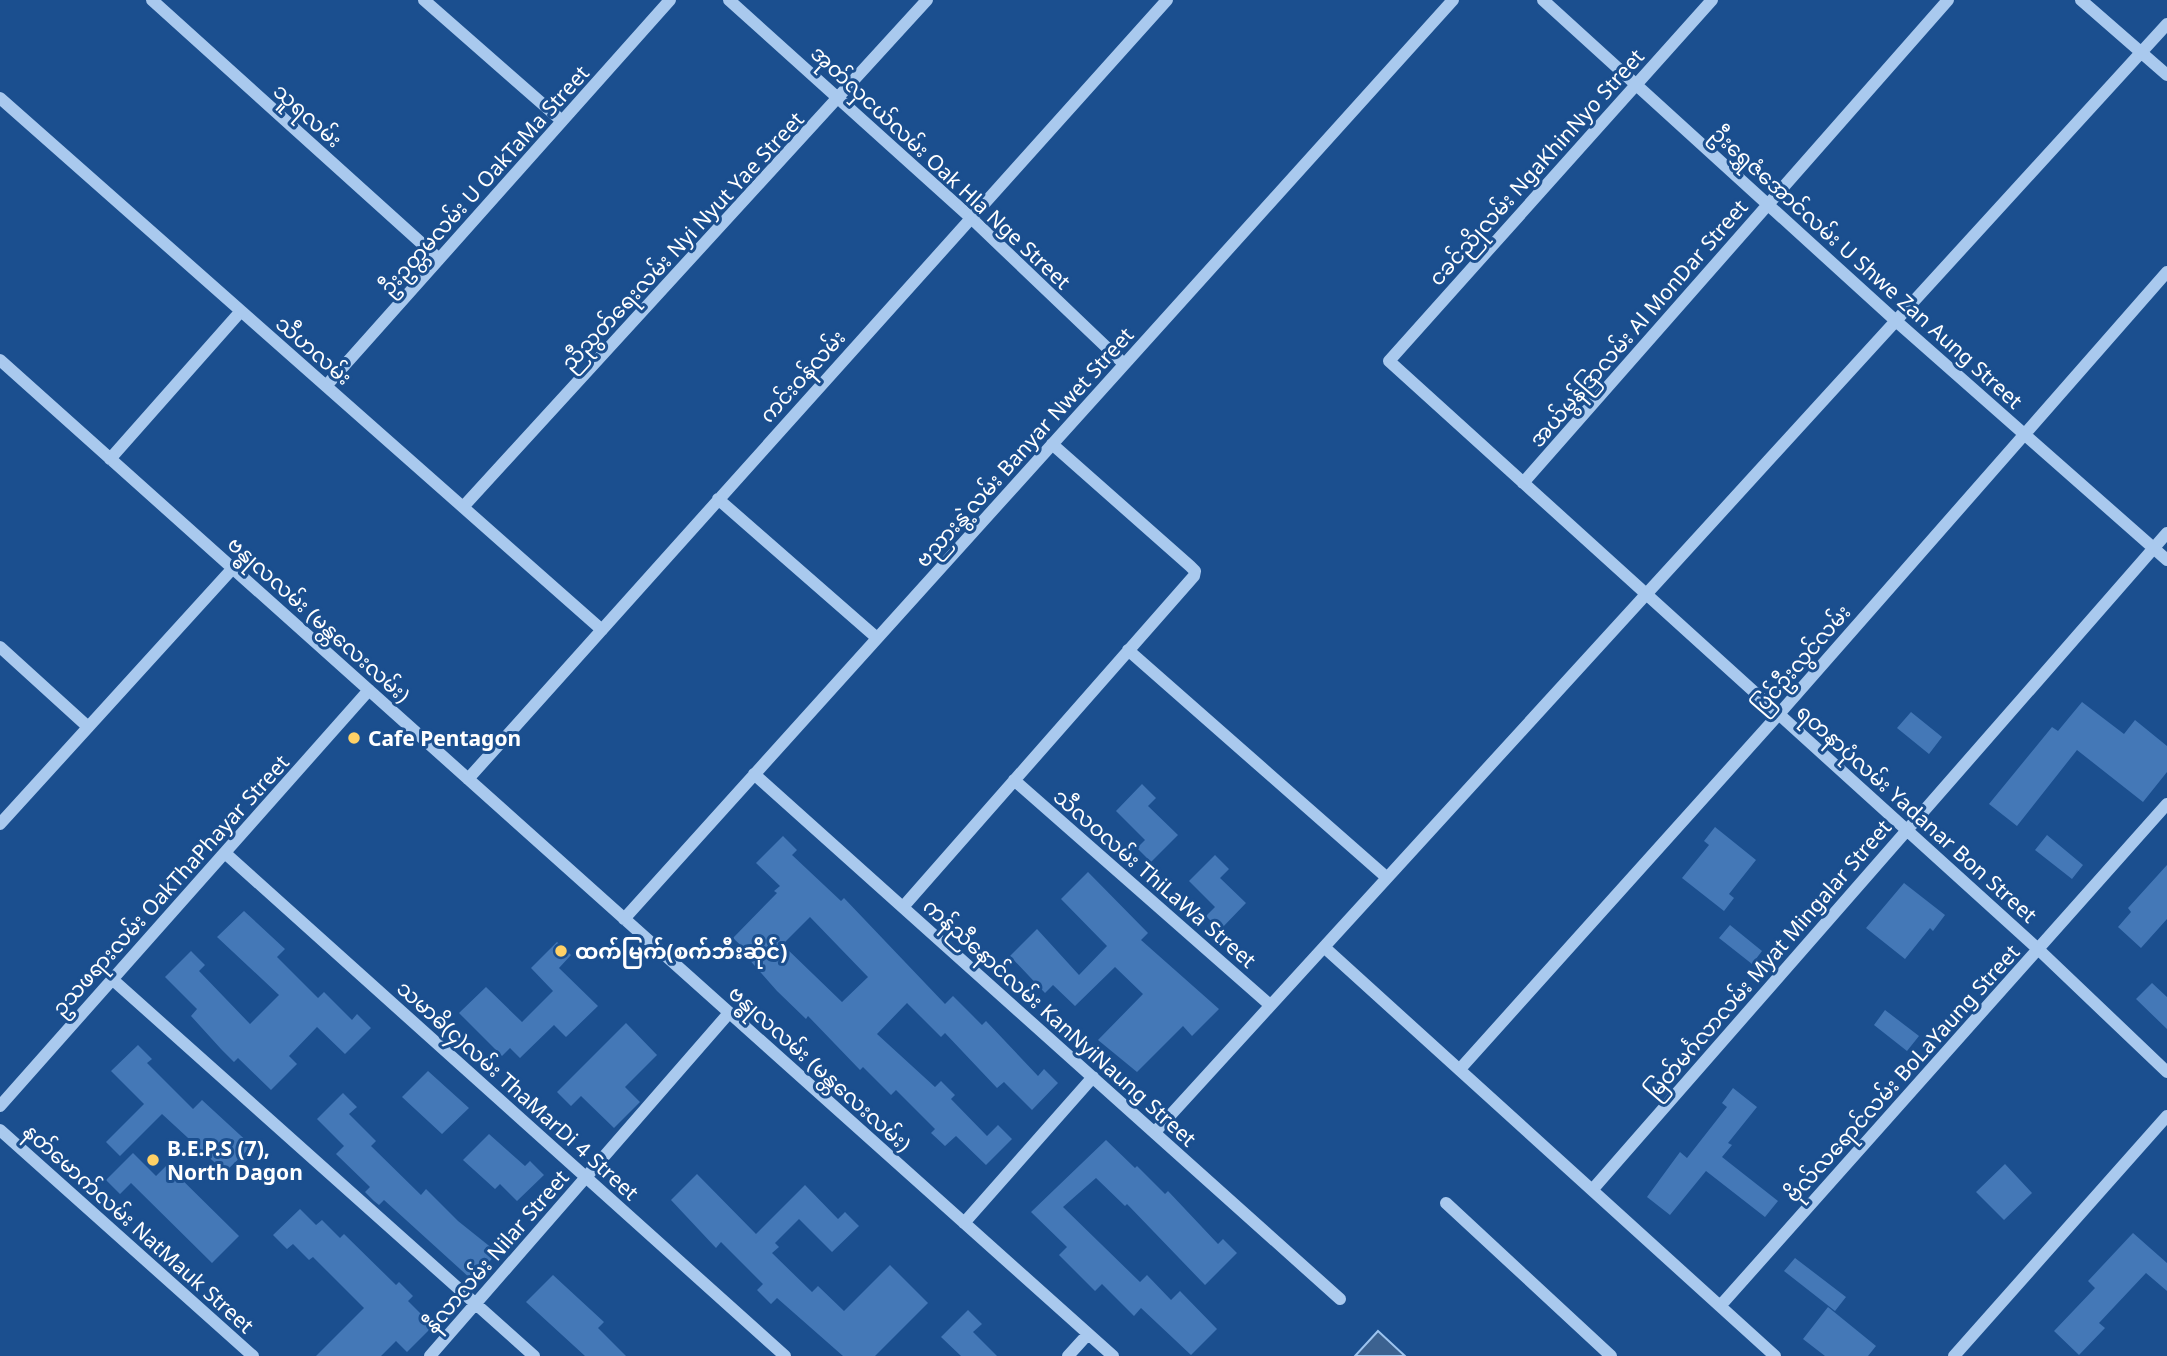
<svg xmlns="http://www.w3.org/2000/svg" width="2167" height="1356" font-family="'Noto Sans','Noto Sans Myanmar',sans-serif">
<rect width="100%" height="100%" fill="#1b4f8f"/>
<path fill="#3c6290" stroke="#9cc4f0" stroke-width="2" d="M 1378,1331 L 1405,1356 L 1355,1356 Z"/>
<path fill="#4478b7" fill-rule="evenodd" d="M 2082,702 L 2124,734 L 2135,720 L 2167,746 L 2167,772 L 2143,802 L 2077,750 L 2017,826 L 1989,804 L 2052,727 L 2058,731 Z
M 1911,712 L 1942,737 L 1929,754 L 1897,728 Z
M 1142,784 L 1156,798 L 1148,806 L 1178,835 L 1151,862 L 1137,848 L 1145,840 L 1116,811 Z
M 1715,827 L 1756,860 L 1729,894 L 1734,898 L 1724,911 L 1682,878 L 1709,845 L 1704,841 Z
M 2047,835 L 2083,865 L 2072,879 L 2035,850 Z
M 783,836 L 797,850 L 792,855 L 841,901 L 844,898 L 945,1004 L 953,996 L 982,1025 L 986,1021 L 1038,1076 L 1044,1069 L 1058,1083 L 1032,1110 L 1004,1082 L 997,1088 L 945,1033 L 941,1037 L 907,1003 L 877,1034 L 935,1087 L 941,1081 L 955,1095 L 951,1099 L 987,1136 L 998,1125 L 1012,1139 L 986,1165 L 956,1136 L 945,1146 L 931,1133 L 935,1129 L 896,1090 L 891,1095 L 863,1067 L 860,1070 L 808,1016 L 806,1019 L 777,991 L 747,957 L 750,954 L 733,938 L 777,893 L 774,891 L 780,886 L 756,863 ZM 810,917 L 868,977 L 842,1002 L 785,947 L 785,942 Z
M 1215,855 L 1229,869 L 1220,878 L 1246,903 L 1220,930 L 1206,916 L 1215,907 L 1189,881 Z
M 2167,865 L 2167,919 L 2141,948 L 2118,927 L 2131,912 L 2128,908 Z
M 1088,872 L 1148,933 L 1141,940 L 1219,1009 L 1192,1036 L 1183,1026 L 1137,1072 L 1098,1040 L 1143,994 L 1115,967 L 1075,1006 L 1053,985 L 1045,993 L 1010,956 L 1037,929 L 1079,975 L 1107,946 L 1061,899 Z
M 1904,883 L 1945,915 L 1933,931 L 1930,928 L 1905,959 L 1866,928 Z
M 244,911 L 285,949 L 277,957 L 318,998 L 324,992 L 352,1020 L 357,1014 L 371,1028 L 345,1054 L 317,1027 L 289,1056 L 297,1064 L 271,1090 L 238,1058 L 234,1062 L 221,1049 L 191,1016 L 197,1009 L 165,977 L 191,951 L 205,965 L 199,971 L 250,1024 L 279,995 L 217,937 Z
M 1730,925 L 1762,951 L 1752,964 L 1719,938 Z
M 557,942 L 571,955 L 559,968 L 598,1006 L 566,1037 L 554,1025 L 520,1058 L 510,1048 L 502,1056 L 459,1013 L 486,987 L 522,1022 L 553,991 L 531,968 Z
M 2152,983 L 2167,997 L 2167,1029 L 2136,999 Z
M 1885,1010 L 1919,1036 L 1907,1051 L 1874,1025 Z
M 626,1023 L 657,1055 L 625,1087 L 640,1102 L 614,1128 L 581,1096 L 571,1106 L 557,1092 Z
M 138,1045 L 152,1059 L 147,1063 L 193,1109 L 202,1100 L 252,1146 L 225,1172 L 162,1114 L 120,1156 L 106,1142 L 144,1104 L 111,1071 Z
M 428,1071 L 469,1108 L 442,1134 L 402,1097 Z
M 1733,1088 L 1757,1107 L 1728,1143 L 1732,1145 L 1722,1157 L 1778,1201 L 1765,1217 L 1706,1171 L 1670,1215 L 1647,1197 L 1680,1152 L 1687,1158 L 1727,1107 L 1722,1103 Z
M 343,1093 L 357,1107 L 349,1114 L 376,1141 L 371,1146 L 421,1195 L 426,1189 L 458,1221 L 498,1253 L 471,1279 L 384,1200 L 379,1205 L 374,1201 L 365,1192 L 370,1187 L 336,1154 L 344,1146 L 317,1119 Z
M 489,1134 L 525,1166 L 530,1161 L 544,1175 L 517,1201 L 500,1184 L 495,1189 L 463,1160 Z
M 1106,1140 L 1135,1168 L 1137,1166 L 1165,1194 L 1168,1191 L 1218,1244 L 1223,1239 L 1237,1253 L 1205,1285 L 1127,1204 L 1125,1206 L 1096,1178 L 1063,1207 L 1140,1282 L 1147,1275 L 1171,1300 L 1180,1291 L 1217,1329 L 1191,1355 L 1141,1308 L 1134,1316 L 1102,1284 L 1095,1291 L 1059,1255 L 1067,1247 L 1031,1212 Z
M 133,1153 L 156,1176 L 167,1165 L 239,1236 L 212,1263 L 131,1183 L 120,1194 L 106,1180 Z
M 2005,1164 L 2032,1193 L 2004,1220 L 1976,1192 Z
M 697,1174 L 756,1234 L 805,1185 L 838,1219 L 845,1212 L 859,1226 L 832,1252 L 799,1219 L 775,1243 L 779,1247 L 772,1253 L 812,1292 L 818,1286 L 844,1311 L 890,1265 L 928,1303 L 875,1356 L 843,1356 L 777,1298 L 771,1304 L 757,1290 L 763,1284 L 721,1242 L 716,1248 L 671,1200 Z
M 300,1209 L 316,1225 L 322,1220 L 340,1238 L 344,1234 L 396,1285 L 399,1282 L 413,1296 L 408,1301 L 433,1326 L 407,1352 L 396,1341 L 381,1356 L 316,1356 L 364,1308 L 313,1257 L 309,1260 L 293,1244 L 287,1249 L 273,1235 Z
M 2133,1233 L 2167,1263 L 2167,1291 L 2146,1273 L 2099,1323 L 2105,1328 L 2079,1355 L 2054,1331 L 2095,1288 L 2088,1281 Z
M 1795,1258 L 1846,1297 L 1835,1311 L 1784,1271 Z
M 553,1275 L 604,1322 L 598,1328 L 626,1356 L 585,1356 L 526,1302 Z
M 1828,1307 L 1876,1346 L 1868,1356 L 1825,1356 L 1803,1339 Z
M 968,1310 L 982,1324 L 973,1332 L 997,1356 L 961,1356 L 941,1337 Z"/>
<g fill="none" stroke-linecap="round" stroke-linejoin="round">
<path stroke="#a9c9ee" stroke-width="12" d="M 152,0 L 439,259
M 424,0 L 562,121
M 729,0 L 970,217 L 1124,364
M 1543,0 L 1896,321 L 2167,560
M 1712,0 L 1389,361 L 2038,949 L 2167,1072
M 2081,0 L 2167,75
M 0,98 L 602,630
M 0,360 L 1113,1356
M 326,386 L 670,0
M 110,459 L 241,311
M 1523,483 L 1948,0
M 718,499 L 877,638
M 463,507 L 927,0
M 0,647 L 87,726
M 1128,650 L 1385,876
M 754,774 L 1340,1299
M 468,779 L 1167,0
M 1014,780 L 1270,1005
M 0,824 L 233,568
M 225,853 L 785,1356
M 903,907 L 1194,576 L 1195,571 L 1190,566 L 1052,444
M 624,919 L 1453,0
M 1324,947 L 1775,1356
M 112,979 L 534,1356
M 1460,1069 L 1779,714 L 2167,272
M 0,1106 L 369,690
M 0,1130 L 253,1356
M 1155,1132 L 2167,24
M 1593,1189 L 2167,533
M 1446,1203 L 1611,1356
M 964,1223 L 1093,1077
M 1721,1305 L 2167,804
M 430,1356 L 729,1013
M 1068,1356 L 1088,1334
M 1954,1356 L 2167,1116"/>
</g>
<g fill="#ffd166" stroke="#1b4f8f" stroke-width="2.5">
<circle cx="354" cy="738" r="7"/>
<circle cx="561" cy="951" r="7"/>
<circle cx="153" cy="1160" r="7"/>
</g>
<g text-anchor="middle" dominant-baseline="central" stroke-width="6" stroke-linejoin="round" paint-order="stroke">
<g font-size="21" fill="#fff" stroke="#1b4f8f">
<text transform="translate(308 115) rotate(42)">သူရလမ်း</text>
<text transform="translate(941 167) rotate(43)">အုတ်လှငယ်လမ်း Oak Hla Nge Street</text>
<text transform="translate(1536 167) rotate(-48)">ငခင်ညိုလမ်း NgaKhinNyo Street</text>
<text transform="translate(484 180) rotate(-48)">ဦးဥတ္တမလမ်း U OakTaMa Street</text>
<text transform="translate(682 241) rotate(-47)">ညီညွတ်ရေးလမ်း Nyi Nyut Yae Street</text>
<text transform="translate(1867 267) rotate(42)">ဦးရွှေဇံအောင်လမ်း U Shwe Zan Aung Street</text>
<text transform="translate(1638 323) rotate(-49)">အယ်မွန်ဒြာလမ်း Al MonDar Street</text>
<text transform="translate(314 350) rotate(41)">သီဟလမ်း</text>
<text transform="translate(802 376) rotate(-48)">ကင်းဝန်လမ်း</text>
<text transform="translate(1024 447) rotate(-48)">ဗညားနွဲ့လမ်း Banyar Nwet Street</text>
<text transform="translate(319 619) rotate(42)">ဗန္ဓုလလမ်း (မန္တလေးလမ်း)</text>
<text transform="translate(1801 659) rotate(-49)">ပြင်ဦးလွင်လမ်း</text>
<text transform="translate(1917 813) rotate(42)">ရတနာပုံလမ်း Yadanar Bon Street</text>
<text transform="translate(1155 878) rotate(41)">သီလဝလမ်း ThiLaWa Street</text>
<text transform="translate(170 885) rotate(-48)">ဥသဖရားလမ်း OakThaPhayar Street</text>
<text transform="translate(1768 959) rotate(-49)">မြတ်မင်္ဂလာလမ်း Myat Mingalar Street</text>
<text transform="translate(1060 1022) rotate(42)">ကန်ညီနောင်လမ်း KanNyiNaung Street</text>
<text transform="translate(820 1068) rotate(42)">ဗန္ဓုလလမ်း (မန္တလေးလမ်း)</text>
<text transform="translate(1902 1073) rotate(-48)">ဗိုလ်လရောင်လမ်း BoLaYaung Street</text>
<text transform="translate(518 1090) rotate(42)">သမာဓိ(၄)လမ်း ThaMarDi 4 Street</text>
<text transform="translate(139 1228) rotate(42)">နတ်မောက်လမ်း NatMauk Street</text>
<text transform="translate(496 1251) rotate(-49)">နီလာလမ်း Nilar Street</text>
</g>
<g font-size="21" font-weight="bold" fill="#fff" stroke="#1b4f8f" text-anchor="start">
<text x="368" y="738">Cafe Pentagon</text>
<text x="575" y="951">ထက်မြက်(စက်ဘီးဆိုင်)</text>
<text x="167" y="1148">B.E.P.S (7),<tspan x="167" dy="24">North Dagon</tspan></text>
</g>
</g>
</svg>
